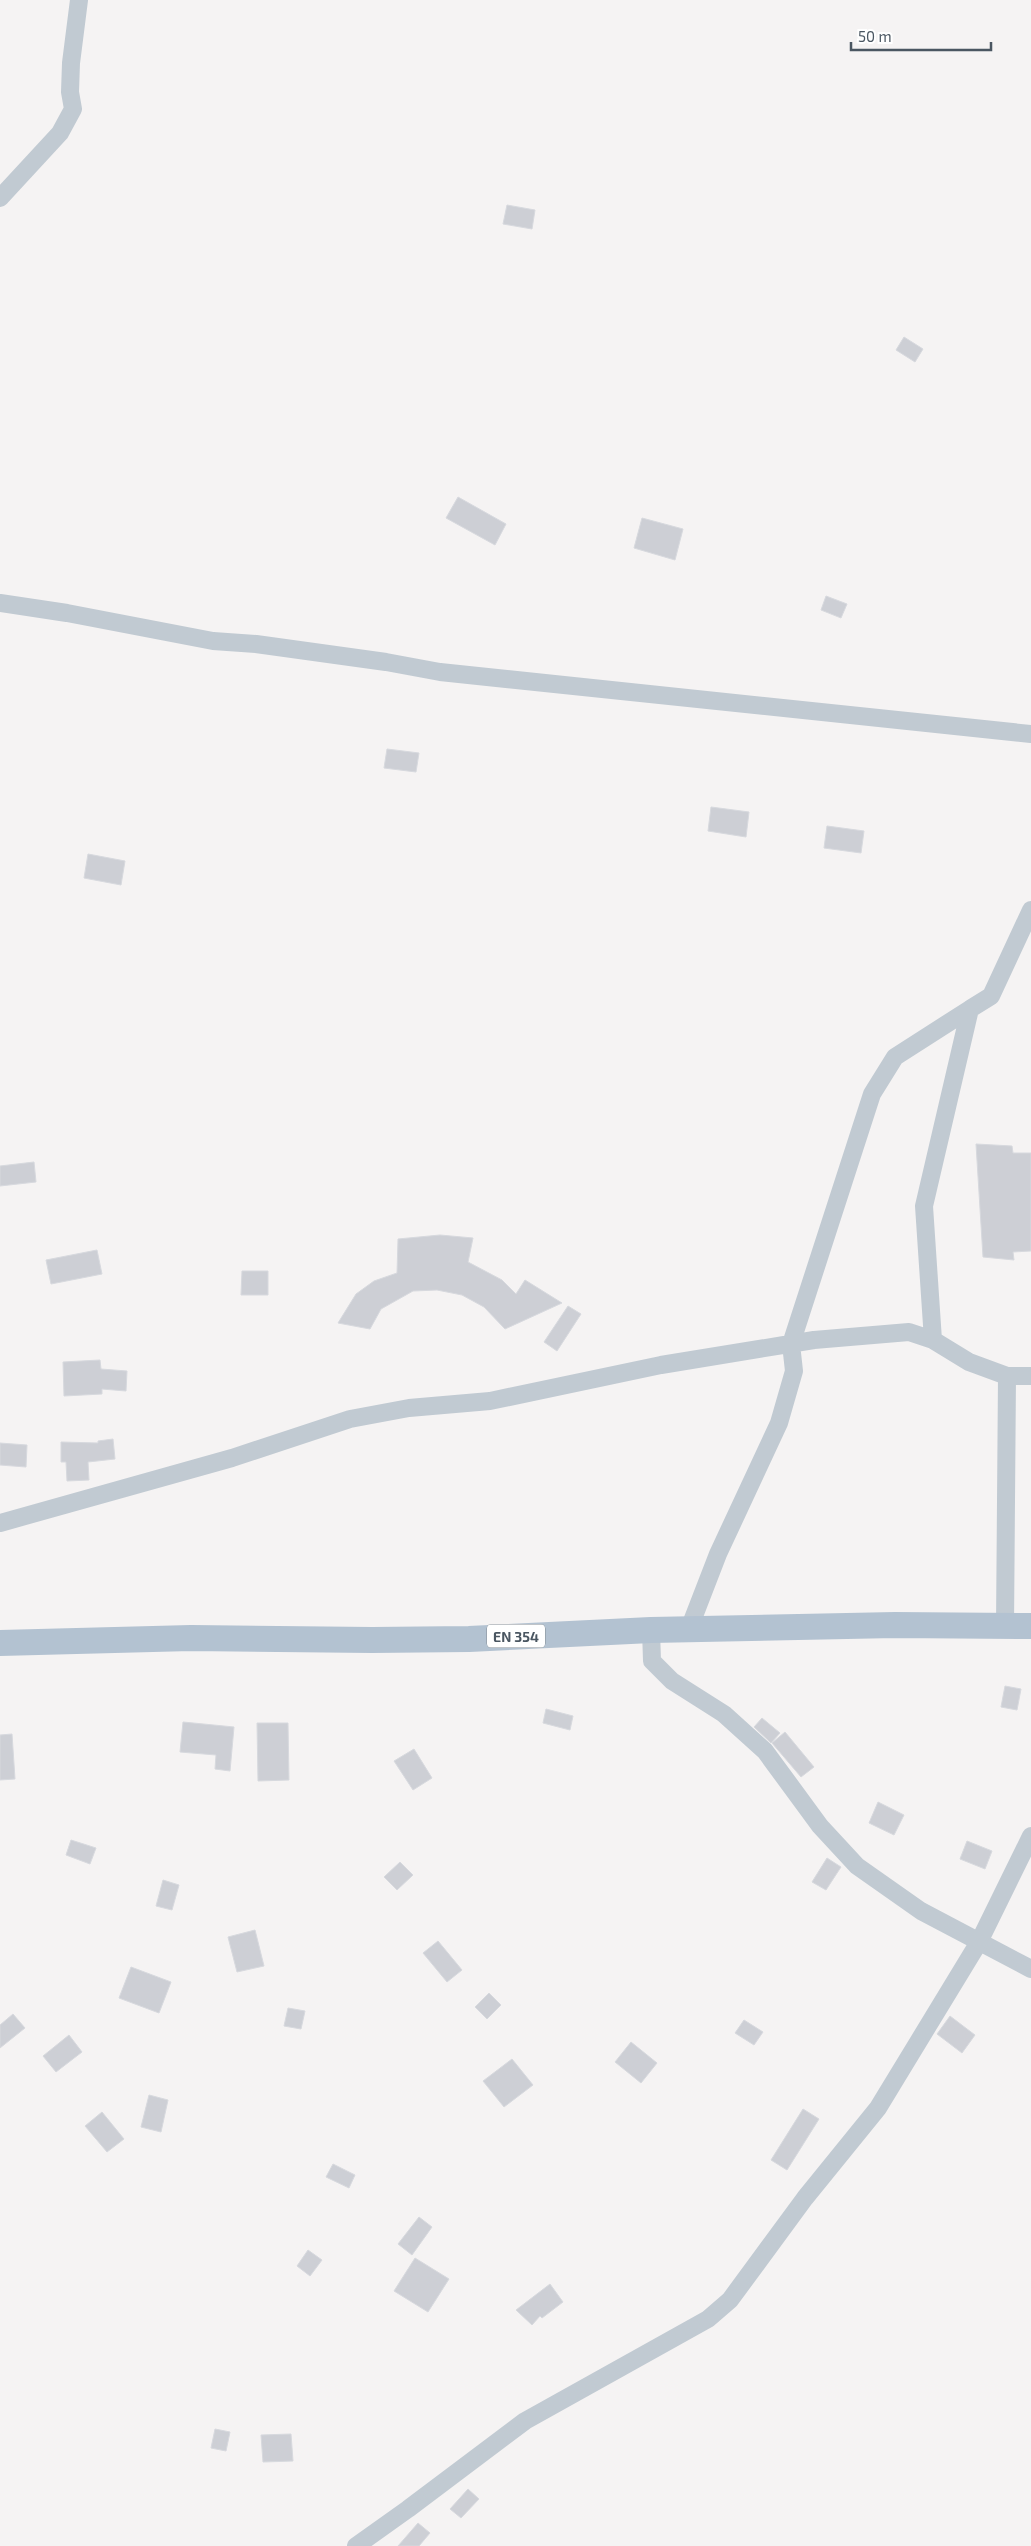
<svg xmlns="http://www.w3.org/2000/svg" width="1031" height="2546" font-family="'Exo 2',sans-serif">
<rect width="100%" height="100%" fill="#f5f3f3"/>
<path fill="#cdcfd5" stroke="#d7d9de" d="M 507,205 L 535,210 L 532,229 L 503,224 Z
M 904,337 L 923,349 L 915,362 L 896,350 Z
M 458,497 L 506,524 L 495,545 L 446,518 Z
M 642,518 L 683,529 L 675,560 L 634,548 Z
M 826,596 L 847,604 L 841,618 L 821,610 Z
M 387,749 L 419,753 L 416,772 L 384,768 Z
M 711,807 L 749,812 L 746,837 L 708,831 Z
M 827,826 L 864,831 L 861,853 L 824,848 Z
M 88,854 L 125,861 L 121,885 L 84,878 Z
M 976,1144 L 1012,1146 L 1013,1153 L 1031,1153 L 1031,1251 L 1013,1252 L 1014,1260 L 983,1257 Z
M 34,1162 L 36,1182 L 0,1186 L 0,1166 Z
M 440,1235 L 473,1238 L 468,1262 L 502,1280 L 516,1294 L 525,1280 L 562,1303 L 505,1329 L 484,1307 L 462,1295 L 437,1290 L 413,1291 L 381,1309 L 370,1329 L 338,1323 L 356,1294 L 374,1281 L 397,1273 L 398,1239 Z
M 97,1250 L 102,1274 L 51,1284 L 46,1260 Z
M 242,1271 L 268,1271 L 268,1295 L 241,1295 Z
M 568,1306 L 581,1314 L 557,1351 L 544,1342 Z
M 100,1360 L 101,1369 L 127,1371 L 126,1391 L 102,1389 L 102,1394 L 64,1396 L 63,1362 Z
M 113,1439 L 115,1459 L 88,1462 L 89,1480 L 67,1481 L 66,1462 L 61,1462 L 61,1442 L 98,1443 L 98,1441 Z
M 0,1443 L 27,1445 L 26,1467 L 0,1465 Z
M 1005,1686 L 1021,1689 L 1017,1710 L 1001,1707 Z
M 546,1709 L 573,1716 L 570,1730 L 543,1723 Z
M 762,1718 L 780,1733 L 771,1743 L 754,1727 Z
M 183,1722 L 234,1727 L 230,1771 L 215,1769 L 216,1755 L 180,1752 Z
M 257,1723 L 288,1723 L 289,1780 L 258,1781 Z
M 785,1732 L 814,1767 L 801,1777 L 772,1743 Z
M 12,1734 L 15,1779 L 0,1780 L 0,1735 Z
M 414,1749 L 432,1778 L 413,1790 L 394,1761 Z
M 878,1802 L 904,1815 L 894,1835 L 869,1823 Z
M 71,1840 L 96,1848 L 90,1864 L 66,1855 Z
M 967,1841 L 992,1851 L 985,1869 L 960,1859 Z
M 827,1858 L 841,1867 L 826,1890 L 812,1882 Z
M 400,1862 L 413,1875 L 397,1890 L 384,1877 Z
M 163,1880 L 179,1885 L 172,1910 L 156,1906 Z
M 255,1930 L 264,1966 L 237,1972 L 228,1937 Z
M 438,1941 L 462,1970 L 447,1982 L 423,1953 Z
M 131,1967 L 171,1982 L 159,2013 L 119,1998 Z
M 489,1993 L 501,2005 L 487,2019 L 475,2007 Z
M 288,2008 L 305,2011 L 301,2029 L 284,2026 Z
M 13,2014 L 25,2028 L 0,2048 L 0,2025 Z
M 950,2016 L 975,2035 L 962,2053 L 937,2034 Z
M 744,2020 L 763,2032 L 754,2045 L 735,2033 Z
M 69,2035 L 82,2052 L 56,2072 L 43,2056 Z
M 631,2042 L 657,2063 L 641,2083 L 615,2062 Z
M 512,2059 L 533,2085 L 504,2107 L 483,2081 Z
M 149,2095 L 168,2100 L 161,2132 L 141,2127 Z
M 803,2109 L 819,2119 L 787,2170 L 771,2160 Z
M 102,2112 L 124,2139 L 107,2152 L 85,2126 Z
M 333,2164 L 355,2175 L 349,2188 L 326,2177 Z
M 419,2217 L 432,2227 L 412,2255 L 398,2244 Z
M 308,2250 L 322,2260 L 310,2276 L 297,2266 Z
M 415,2258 L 449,2279 L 428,2312 L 394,2291 Z
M 550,2284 L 563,2302 L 542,2318 L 540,2316 L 532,2325 L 516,2310 Z
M 215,2429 L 230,2432 L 226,2451 L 211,2448 Z
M 291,2434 L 293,2461 L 263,2462 L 261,2435 Z
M 468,2489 L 479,2499 L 461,2518 L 450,2509 Z
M 418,2523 L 430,2533 L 419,2546 L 398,2546 Z"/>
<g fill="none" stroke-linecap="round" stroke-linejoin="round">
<path stroke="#c1cad2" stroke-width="18" d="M 0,198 L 60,133 L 73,109 L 70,92 L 71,63 L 79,0
M 0,603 L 67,613 L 213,641 L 256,644 L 386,662 L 440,672 L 1031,734
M 933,1340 L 924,1206 L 970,1009 L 991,996 L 1031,910
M 0,1523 L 232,1458 L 350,1419 L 409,1408 L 490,1401 L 661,1365 L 814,1340 L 909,1332 L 933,1340 L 969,1362 L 1007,1376 L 1031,1376
M 1005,1627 L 1007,1376
M 689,1629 L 718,1554 L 779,1423 L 794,1371 L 791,1344 L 872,1094 L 895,1057 L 970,1009
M 651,1630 L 652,1661 L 672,1681 L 724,1714 L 765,1751 L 820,1826 L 857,1866 L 921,1911 L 1031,1969
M 356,2546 L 408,2509 L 525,2421 L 708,2319 L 730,2300 L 805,2198 L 878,2108 L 979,1942 L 1031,1836"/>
<path stroke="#b3c2d1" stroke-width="26" d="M 0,1643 L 191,1638 L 372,1640 L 469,1639 L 651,1630 L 895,1625 L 1031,1626"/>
</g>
<g text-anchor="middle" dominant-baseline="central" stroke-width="5" stroke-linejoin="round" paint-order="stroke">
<rect fill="#fff" stroke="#808990" stroke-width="1" x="487" y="1624.5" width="58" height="23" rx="4"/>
<g font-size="14" font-weight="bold" fill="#4a5661">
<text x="516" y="1636">EN 354</text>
</g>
</g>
<path d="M851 42v8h140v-8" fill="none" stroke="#4a5661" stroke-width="2.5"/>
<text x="858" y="42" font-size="15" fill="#4a5661" stroke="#ffffff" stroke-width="4" paint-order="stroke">50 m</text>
</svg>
